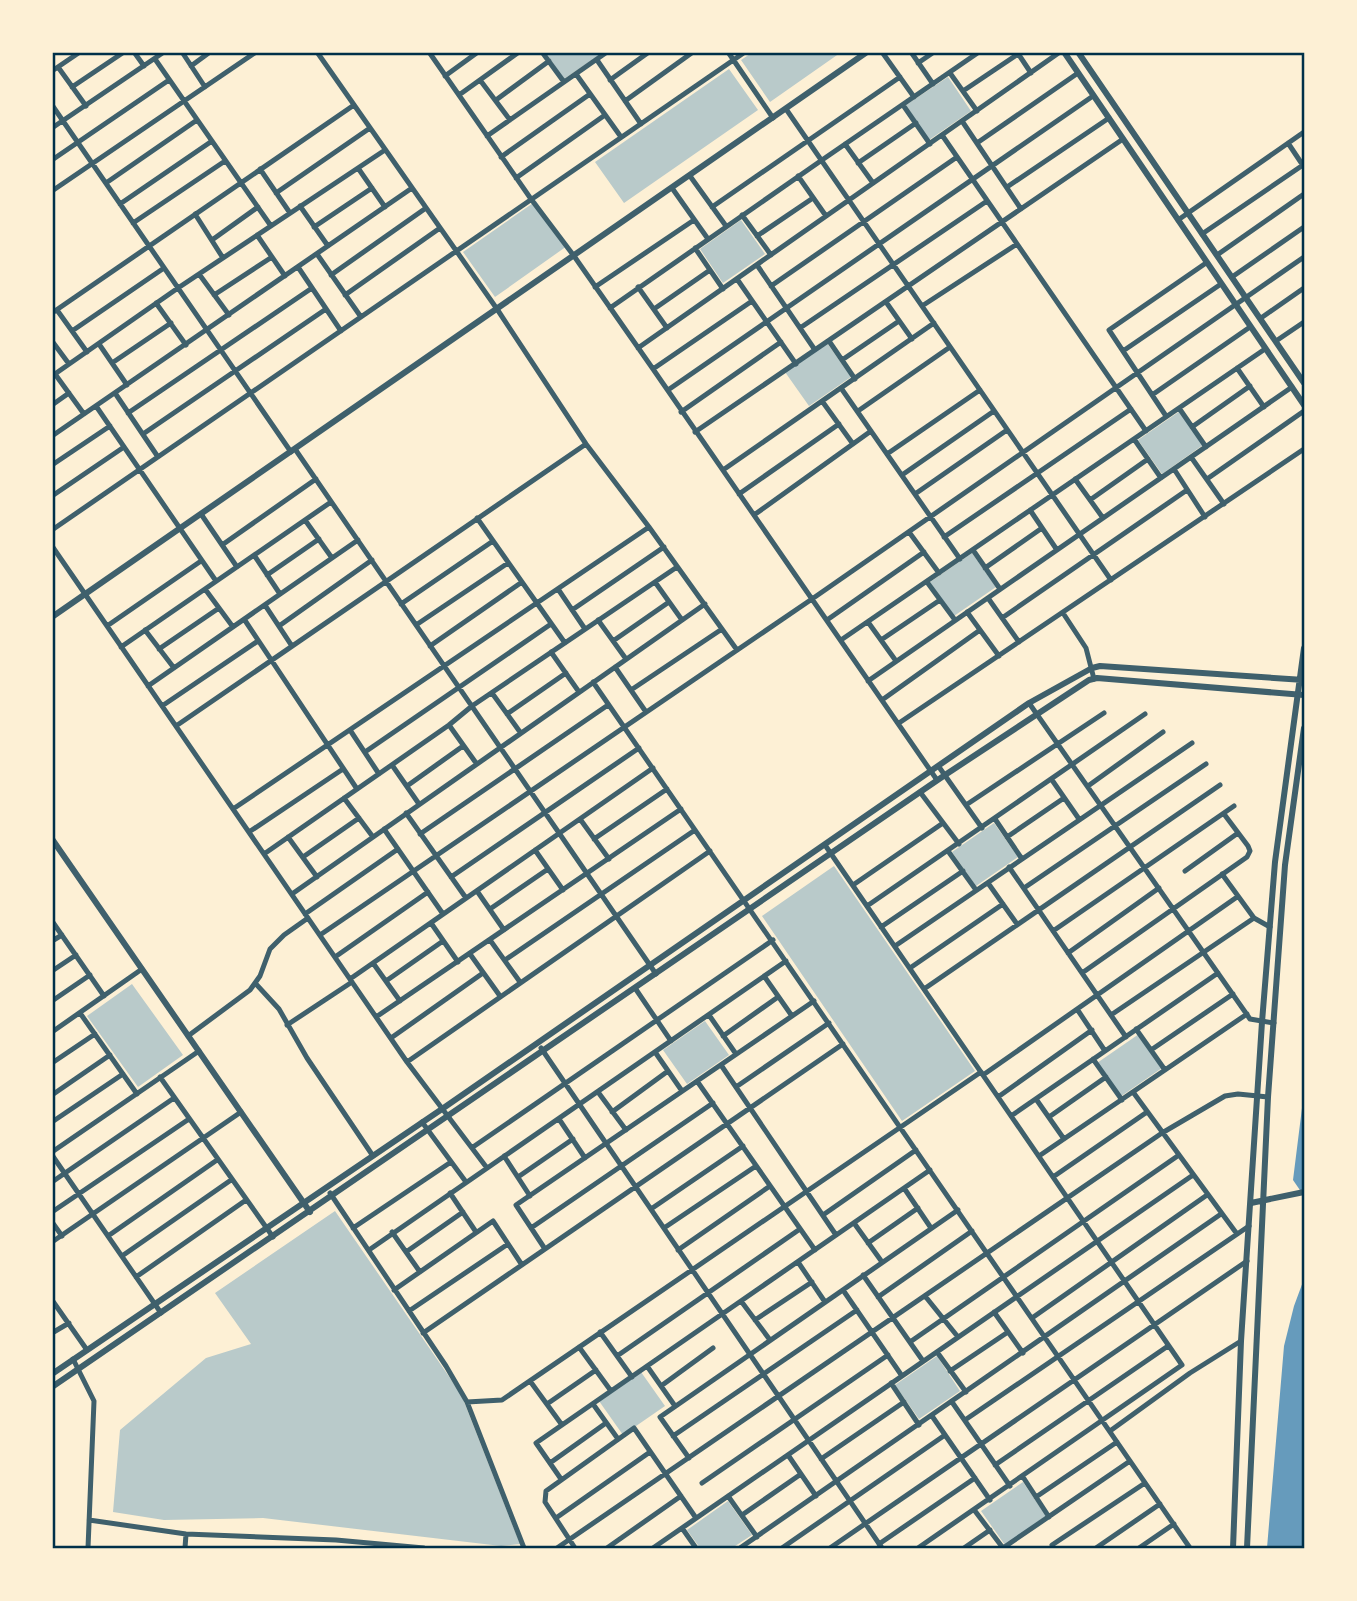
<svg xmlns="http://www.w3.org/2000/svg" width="1357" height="1601" font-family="'PT Sans Narrow',sans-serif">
<rect width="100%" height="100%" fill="#fdf0d5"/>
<path fill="#b9caca" d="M 753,52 L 840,52 L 840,53 L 770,102 L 741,60 Z
M 546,53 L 602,53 L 564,79 Z
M 729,69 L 758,110 L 624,203 L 595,162 Z
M 948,77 L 971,111 L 929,140 L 906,105 Z
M 536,201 L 567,246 L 495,297 L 463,252 Z
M 741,220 L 765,254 L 723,283 L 700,249 Z
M 827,343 L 851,377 L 809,406 L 785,372 Z
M 1180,411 L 1203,445 L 1162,474 L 1138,440 Z
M 972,553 L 996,587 L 954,616 L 930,582 Z
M 994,823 L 1018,857 L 976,886 L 952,852 Z
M 834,866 L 975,1071 L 902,1121 L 762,916 Z
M 132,984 L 183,1055 L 138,1087 L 87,1016 Z
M 705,1021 L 729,1055 L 687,1084 L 663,1050 Z
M 1139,1034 L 1162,1068 L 1120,1097 L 1097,1063 Z
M 335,1211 L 461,1394 L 520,1544 L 501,1546 L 263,1518 L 164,1520 L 113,1512 L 120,1430 L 206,1358 L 251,1344 L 215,1293 Z
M 937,1356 L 960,1391 L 919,1419 L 895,1385 Z
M 641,1372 L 665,1406 L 623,1435 L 599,1401 Z
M 1023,1482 L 1046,1516 L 1005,1545 L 981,1511 Z
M 728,1501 L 752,1535 L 732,1548 L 700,1548 L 687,1530 Z"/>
<path fill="#669bbc" d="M 1304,1092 L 1304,1196 L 1293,1180 Z
M 1304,1279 L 1304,1548 L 1267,1548 L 1284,1346 L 1294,1306 Z"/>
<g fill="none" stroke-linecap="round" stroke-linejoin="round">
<path stroke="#3f606c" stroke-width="5" d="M 134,52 L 144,66
M 182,52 L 205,87
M 317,52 L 497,309 L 586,444 L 649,527 L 737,650
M 429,52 L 531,199 L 574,256 L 653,369 L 937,780
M 542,52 L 564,82
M 728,52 L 773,118
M 882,52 L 914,97
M 911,52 L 933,84
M 1017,52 L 1031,73
M 155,59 L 271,226
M 597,60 L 641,124
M 918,63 L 934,52
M 191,66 L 210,52
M 58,67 L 86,106
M 52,71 L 80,52
M 950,73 L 977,111
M 576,74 L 621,137
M 445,76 L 478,52
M 480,80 L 510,120
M 610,80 L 649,52
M 72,87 L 124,52
M 963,91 L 1018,54
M 459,95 L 519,52
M 496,100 L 549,61
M 625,101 L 693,52
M 52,105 L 291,452
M 903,105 L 930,144
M 786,109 L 1111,580
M 962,121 L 1021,209
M 52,128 L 164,52
M 942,135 L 1146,431
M 487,136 L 607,52
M 977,143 L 1078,73
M 1288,143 L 1304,167
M 845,144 L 873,183
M 501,157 L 590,94
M 52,160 L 169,80
M 858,163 L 916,123
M 358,168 L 385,207
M 260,169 L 290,213
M 690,176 L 726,226
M 798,176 L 826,216
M 516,178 L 605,115
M 106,183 L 197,120
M 1007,187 L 1109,118
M 672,188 L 708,239
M 52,191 L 256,52
M 276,193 L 370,128
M 120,204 L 212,141
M 300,206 L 328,246
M 712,207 L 900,77
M 195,214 L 223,258
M 742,215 L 771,255
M 1178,220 L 1304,132
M 133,223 L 225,161
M 314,227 L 372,188
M 1202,234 L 1303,165
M 257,235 L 285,276
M 757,236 L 813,198
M 212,240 L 258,207
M 695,248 L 723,289
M 317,254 L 361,317
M 1217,255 L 1304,194
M 757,265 L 815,350
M 298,267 L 341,331
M 199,274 L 229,315
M 331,275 L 426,208
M 1232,277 L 1304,227
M 737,279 L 796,364
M 771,286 L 957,157
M 595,287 L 694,220
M 638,287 L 667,328
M 214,295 L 272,257
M 345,295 L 440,228
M 886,302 L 912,339
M 156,303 L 186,345
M 922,306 L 1017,244
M 610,308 L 822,160 L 979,52
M 654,309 L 710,270
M 57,310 L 87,352
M 52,313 L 354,105
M 1261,318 L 1304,288
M 800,328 L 987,201
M 72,331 L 164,268
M 52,341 L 69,364
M 829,341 L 855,379
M 1276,341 L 1304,322
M 99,344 L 127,385
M 638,348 L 1060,52
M 1123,351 L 1221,284
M 842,360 L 899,321
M 112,363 L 171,323
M 1237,368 L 1264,407
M 653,369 L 752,301
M 55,374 L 84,414
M 52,376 L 178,288 L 385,150
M 841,388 L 960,559
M 668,390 L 1093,96
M 115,393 L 158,457
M 1152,395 L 1250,327
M 822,401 L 853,444
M 52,405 L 69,393
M 96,406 L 216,581
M 1179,408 L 1206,447
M 858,411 L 950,347
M 681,412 L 781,342
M 128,413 L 312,288
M 1166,416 L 1109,330 L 1206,263
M 1192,427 L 1250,386
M 695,432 L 1123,139
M 143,434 L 326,309
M 52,436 L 412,188
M 1134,439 L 1161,478
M 295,449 L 656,974
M 887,454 L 980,390
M 1191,457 L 1224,504
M 52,465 L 110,426
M 1174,469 L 1205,517
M 723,470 L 934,323
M 902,475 L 994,411
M 1075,479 L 1103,518
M 1207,479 L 1304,411
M 739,494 L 839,424
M 915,494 L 1007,430
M 52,496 L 124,447
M 1090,500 L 1148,459
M 1030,510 L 1057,550
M 201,514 L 237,567
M 754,515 L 871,431
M 477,518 L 565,643
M 305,520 L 332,558
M 52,530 L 745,52
M 909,532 L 939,573
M 944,537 L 1131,409
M 222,545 L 316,479
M 52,546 L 407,1062 L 487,1168
M 973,550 L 1000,589
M 254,555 L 280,594
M 985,568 L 1042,528
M 267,575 L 319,539
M 655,582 L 682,620
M 927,582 L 955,620
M 205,589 L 233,627
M 558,589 L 585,629
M 988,598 L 1019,642
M 401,604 L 493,541
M 265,605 L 292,646
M 572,610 L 664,547
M 967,612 L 999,656
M 1063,613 L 1086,648 L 1094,679
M 1002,618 L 1187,490
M 244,619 L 357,789
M 598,620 L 626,659
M 827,620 L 924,552
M 868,622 L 896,661
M 416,625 L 508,563
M 107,626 L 201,561
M 279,626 L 372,560
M 145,630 L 174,668
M 841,640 L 1265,349
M 881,640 L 940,600
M 613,641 L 669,602
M 430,646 L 522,582
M 121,647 L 331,502
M 159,649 L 219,608
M 551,652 L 579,692
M 615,667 L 646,712
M 868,681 L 1292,387
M 593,682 L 1190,1548
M 148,686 L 358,540
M 631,690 L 722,629
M 492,693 L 520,732
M 882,700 L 980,630
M 1029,703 L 1250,1019 L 1274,1023
M 162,706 L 258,641
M 507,714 L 566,673
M 899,723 L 1304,449
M 449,725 L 476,763
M 176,726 L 586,444
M 350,730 L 379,774
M 365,752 L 551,624
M 392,765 L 419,804
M 939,767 L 982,828
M 1052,780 L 1079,819
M 407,786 L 463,746
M 1088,786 L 1163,732
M 920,792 L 959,844
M 344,798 L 373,837
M 966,805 L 1104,713
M 233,809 L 649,527
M 406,813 L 466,898
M 580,819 L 609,859
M 995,819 L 1022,859
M 384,829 L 443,914
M 249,832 L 343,769
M 420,834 L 608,705
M 288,837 L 317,877
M 1007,837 L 1064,798
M 594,839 L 667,789
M 825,845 L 1182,1365 L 918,1548
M 535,850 L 563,890
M 948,851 L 976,890
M 264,854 L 449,725 L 472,706 L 677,567
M 303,857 L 359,818
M 1009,867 L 1126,1037
M 1185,871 L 1238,833
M 1222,874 L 1254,918 L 1270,927
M 451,877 L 639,748
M 988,883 L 1017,924
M 853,885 L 943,823
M 1024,888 L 1206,764
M 477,891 L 504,930
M 292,894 L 705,604
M 867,906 L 1145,714
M 490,909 L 548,869
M 305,914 L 398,849
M 52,921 L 104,996
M 431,923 L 458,962
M 881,927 L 963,871
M 1053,931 L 1234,806
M 320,935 L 812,599 L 1304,257
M 490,940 L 520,982
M 52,941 L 62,935
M 895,946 L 1192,743
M 1068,953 L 1159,888
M 470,954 L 500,996
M 335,957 L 428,892
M 505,960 L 695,830
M 373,963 L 400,1001
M 910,968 L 1003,904
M 52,971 L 76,955
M 1082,973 L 1247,857 L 1250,851 L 1248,846 L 1224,814
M 764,976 L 792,1016
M 350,979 L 653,768
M 386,981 L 443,941
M 255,983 L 279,1009 L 307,1058 L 373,1156
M 635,988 L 671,1041
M 924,989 L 1220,785
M 52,1001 L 90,975
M 1077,1009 L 1105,1051
M 80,1013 L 137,1094
M 709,1015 L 736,1054
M 1111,1015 L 1254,918
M 376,1017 L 681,809
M 287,1025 L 352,982
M 1136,1029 L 1165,1070
M 52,1032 L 142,969
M 188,1036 L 250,990 L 260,976 L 270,949 L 284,935 L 308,918
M 723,1036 L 778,997
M 391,1038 L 483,973
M 541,1048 L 882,1548
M 1151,1050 L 1233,994
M 655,1052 L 682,1091
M 1093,1059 L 1122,1100
M 407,1062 L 710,851
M 52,1063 L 95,1034
M 721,1065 L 836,1235
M 983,1075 L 1237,897
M 160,1077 L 273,1237
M 697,1081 L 815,1250
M 736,1087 L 829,1023
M 598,1092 L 626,1130
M 1133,1092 L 1237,1234
M 52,1095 L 110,1055
M 998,1097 L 1092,1030
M 1036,1099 L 1064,1139
M 612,1112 L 668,1071
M 1011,1116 L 1218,973
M 1049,1117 L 1106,1077
M 559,1119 L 585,1158
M 52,1122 L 123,1074
M 422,1122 L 466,1182
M 473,1147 L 773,940
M 52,1152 L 199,1051
M 52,1155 L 161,1313
M 504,1156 L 530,1196
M 1039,1156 L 1247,1014
M 518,1177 L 573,1139
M 1053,1177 L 1147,1112
M 52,1182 L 174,1098
M 904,1188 L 931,1228
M 330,1193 L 446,1366 L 467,1402 L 524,1548
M 450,1193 L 476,1232
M 651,1209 L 743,1146
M 52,1212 L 189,1119
M 823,1215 L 916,1150
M 52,1222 L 62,1236
M 854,1223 L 882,1262
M 353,1228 L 451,1162
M 531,1228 L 713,1103
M 664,1228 L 756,1166
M 392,1232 L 420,1272
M 108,1236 L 217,1160
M 52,1242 L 241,1112
M 868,1243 L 918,1208
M 545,1249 L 516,1205 L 814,1001
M 369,1250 L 786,961
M 678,1250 L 770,1186
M 406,1252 L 463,1212
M 122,1256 L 231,1180
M 798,1262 L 825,1302
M 863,1275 L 923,1361
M 136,1277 L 246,1200
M 394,1290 L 493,1221 L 522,1265
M 843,1290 L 902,1376
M 925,1296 L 958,1337
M 878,1297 L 972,1231
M 52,1300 L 87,1350
M 741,1301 L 770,1340
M 409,1311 L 508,1244
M 994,1312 L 1023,1353
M 1032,1318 L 1207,1195
M 755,1320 L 812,1282
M 600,1332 L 632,1377
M 52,1333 L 69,1323
M 423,1333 L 843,1044
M 910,1342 L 1179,1155
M 579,1347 L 611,1391
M 937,1352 L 966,1392
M 617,1356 L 800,1229
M 73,1359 L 94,1401 L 88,1548
M 647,1366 L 675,1406
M 950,1371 L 1008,1332
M 530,1381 L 562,1425
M 891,1383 L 919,1425
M 661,1386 L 713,1348
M 467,1402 L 502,1400 L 981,1072
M 952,1402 L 1010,1486
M 547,1404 L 596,1370
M 593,1404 L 618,1439
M 932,1416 L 990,1500
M 965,1420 L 1249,1226
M 1110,1431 L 1190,1373 L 1241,1341
M 673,1436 L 857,1310
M 788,1455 L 816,1496
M 689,1458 L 660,1417 L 958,1210
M 821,1459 L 904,1402
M 550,1463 L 606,1423
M 995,1465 L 1168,1346
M 1023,1477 L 1049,1517
M 561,1479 L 536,1443 L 930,1170
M 702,1483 L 888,1355
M 728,1496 L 757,1537
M 1036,1497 L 1117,1442
M 975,1511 L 1003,1548
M 742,1515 L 801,1474
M 556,1518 L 650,1452
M 89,1520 L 186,1534 L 336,1540 L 424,1548
M 682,1528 L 696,1548
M 879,1544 L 975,1478
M 1052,1545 L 1145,1483
M 185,1548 L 186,1534
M 557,1548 L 1162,1133 L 1225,1096 L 1238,1094 L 1268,1097
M 575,1548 L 545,1502 L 546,1491 L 634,1428 L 696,1518
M 607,1548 L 681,1496
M 653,1548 L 1193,1175
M 740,1548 L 1221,1214
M 782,1548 L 945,1435
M 830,1548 L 1247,1261
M 964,1548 L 990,1530
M 1003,1548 L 1130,1461
M 1096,1548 L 1160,1504
M 1139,1548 L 1174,1524"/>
<path stroke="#3f606c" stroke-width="6" d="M 1064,52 L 1304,405
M 1078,52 L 1304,383
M 52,617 L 867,52
M 52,839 L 310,1212
M 1251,1203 L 1304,1192
M 52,1374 L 442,1109 L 1029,703 L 1092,668 L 1100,666 L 1304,680
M 52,1387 L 945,775 L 1089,680 L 1097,678 L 1304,695
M 1233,1548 L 1241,1341 L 1262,1022 L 1275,862 L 1304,648
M 1247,1548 L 1268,1097 L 1285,865 L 1304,728"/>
</g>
<rect width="1357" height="1601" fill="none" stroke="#fdf0d5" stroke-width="108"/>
<rect x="54" y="54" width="1249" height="1493" fill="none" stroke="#003049" stroke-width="2.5"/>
</svg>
